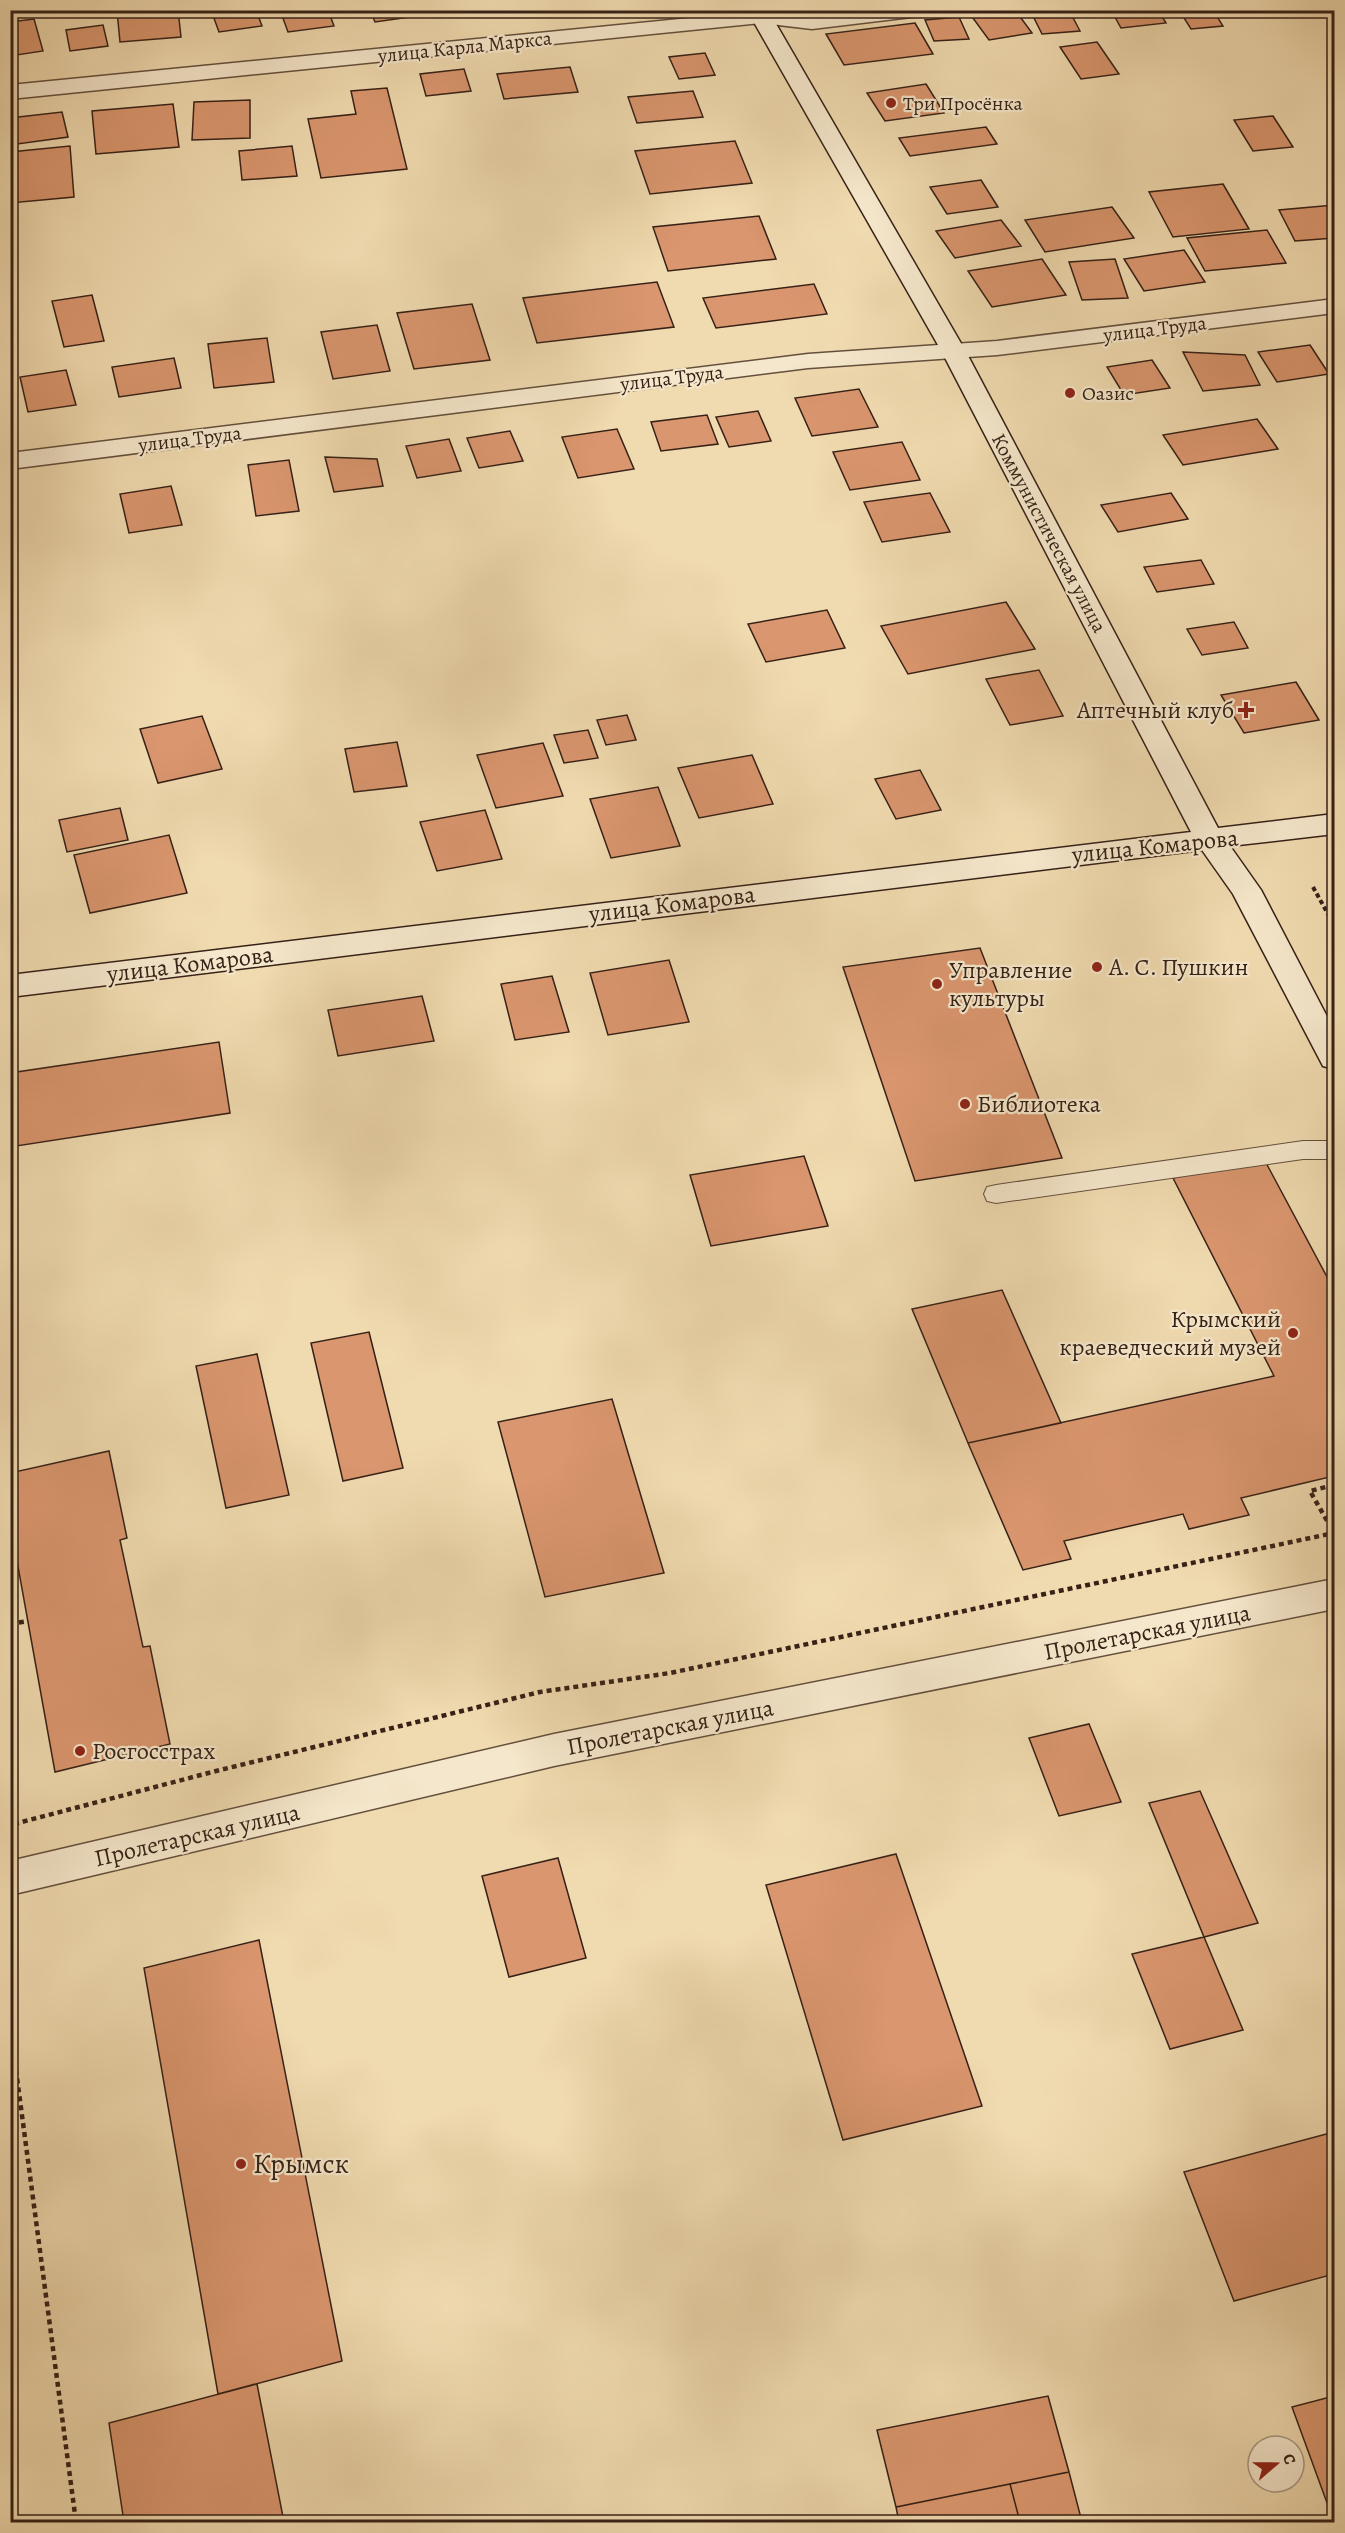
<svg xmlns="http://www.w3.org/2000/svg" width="1345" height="2533" font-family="Alegreya,serif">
<rect width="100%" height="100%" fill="#f0daaf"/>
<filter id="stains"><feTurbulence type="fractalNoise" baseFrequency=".00333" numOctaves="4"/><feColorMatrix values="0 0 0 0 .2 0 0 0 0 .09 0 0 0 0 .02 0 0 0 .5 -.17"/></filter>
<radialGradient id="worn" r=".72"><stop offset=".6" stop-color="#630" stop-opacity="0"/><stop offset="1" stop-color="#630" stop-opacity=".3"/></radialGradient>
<path fill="#da966e" stroke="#362117" stroke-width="1.5" d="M 178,10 L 181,37 L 120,42 L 117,11 Z
M 211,10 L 256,10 L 262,26 L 219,32 Z
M 280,10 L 328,10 L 334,26 L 288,32 Z
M 370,10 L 460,10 L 375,22 Z
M 993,10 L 1015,10 L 1032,33 L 989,40 L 970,14 Z
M 1030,10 L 1069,10 L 1080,31 L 1042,34 Z
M 1111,10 L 1158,10 L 1166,23 L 1121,28 Z
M 1179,10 L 1213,10 L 1223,26 L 1191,29 Z
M 959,17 L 969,39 L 934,41 L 925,20 Z
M 34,19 L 43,51 L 10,56 L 10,22 Z
M 915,23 L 933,54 L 844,65 L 826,34 Z
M 103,25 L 108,46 L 70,51 L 66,30 Z
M 1097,42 L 1119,74 L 1081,79 L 1060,47 Z
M 705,53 L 715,75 L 679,79 L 669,57 Z
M 570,67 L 578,92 L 504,99 L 497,74 Z
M 464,69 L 471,91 L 426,96 L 420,74 Z
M 926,84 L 944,113 L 885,121 L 867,93 Z
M 387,88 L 407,169 L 321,178 L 308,119 L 356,114 L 351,91 Z
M 693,91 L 703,117 L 637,123 L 628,97 Z
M 250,100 L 250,138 L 192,140 L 194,102 Z
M 173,104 L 179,147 L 96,154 L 92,111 Z
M 62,112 L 68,137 L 10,145 L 10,118 Z
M 1273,116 L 1293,147 L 1253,151 L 1234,120 Z
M 986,127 L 997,144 L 910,156 L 899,138 Z
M 735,141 L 752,183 L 650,194 L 635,151 Z
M 70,146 L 74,197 L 10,203 L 10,152 Z
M 292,146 L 297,176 L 242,180 L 239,151 Z
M 981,180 L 998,207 L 947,214 L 930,187 Z
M 1223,184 L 1249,229 L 1173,237 L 1149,192 Z
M 1334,205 L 1334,238 L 1295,241 L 1279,210 Z
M 1112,207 L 1134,238 L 1045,252 L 1025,220 Z
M 759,216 L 776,259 L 668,271 L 653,227 Z
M 1001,220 L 1021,246 L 955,258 L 936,231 Z
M 1267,230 L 1286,263 L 1205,271 L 1187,238 Z
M 1184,250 L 1205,282 L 1144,291 L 1124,259 Z
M 1042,259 L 1066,295 L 992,307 L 968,271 Z
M 1115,259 L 1128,298 L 1082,300 L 1069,262 Z
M 657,282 L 674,327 L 537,343 L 523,298 Z
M 814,284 L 827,314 L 716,328 L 703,298 Z
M 92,295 L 104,341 L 64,347 L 52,301 Z
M 472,304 L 490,360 L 414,369 L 397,313 Z
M 377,325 L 390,371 L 333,379 L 321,332 Z
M 267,338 L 274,382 L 214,388 L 208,344 Z
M 1310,345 L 1329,374 L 1277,382 L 1258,352 Z
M 1183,352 L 1245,355 L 1260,385 L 1203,391 Z
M 174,358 L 181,388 L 119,397 L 112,367 Z
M 1152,360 L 1170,388 L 1124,395 L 1107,367 Z
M 66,370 L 76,405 L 28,412 L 20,377 Z
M 859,389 L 878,427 L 812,436 L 795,398 Z
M 758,411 L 771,441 L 729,447 L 716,417 Z
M 707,415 L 718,444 L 661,451 L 651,422 Z
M 1257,419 L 1278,449 L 1183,465 L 1163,435 Z
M 617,429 L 634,469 L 578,478 L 562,437 Z
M 510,431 L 523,461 L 479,468 L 467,438 Z
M 449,439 L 461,471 L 417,478 L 406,446 Z
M 902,442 L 920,480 L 850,490 L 833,452 Z
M 325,457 L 377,459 L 383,486 L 334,492 Z
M 289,460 L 299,511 L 256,516 L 248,465 Z
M 171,486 L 182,525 L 129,533 L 120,494 Z
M 930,493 L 950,532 L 882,542 L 864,502 Z
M 1171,493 L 1188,519 L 1118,532 L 1101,505 Z
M 1201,560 L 1214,584 L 1157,592 L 1144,567 Z
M 1006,602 L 1035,649 L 908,674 L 881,626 Z
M 827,610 L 845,648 L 766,662 L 748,624 Z
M 1234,622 L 1248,648 L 1202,655 L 1187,629 Z
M 1039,670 L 1063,716 L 1010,725 L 986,679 Z
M 1296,682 L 1319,720 L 1244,733 L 1221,695 Z
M 627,715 L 636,740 L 606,745 L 597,720 Z
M 202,716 L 222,769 L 158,783 L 140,729 Z
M 588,730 L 598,758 L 564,763 L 554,735 Z
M 397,742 L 407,786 L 354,792 L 345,749 Z
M 543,743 L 563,796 L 496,808 L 477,755 Z
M 752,755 L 773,804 L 699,818 L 678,768 Z
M 920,770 L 941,810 L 896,819 L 875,779 Z
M 658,787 L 680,846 L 611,858 L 590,799 Z
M 120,808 L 128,840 L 67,852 L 59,820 Z
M 485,810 L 502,859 L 437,871 L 420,822 Z
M 169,835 L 187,893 L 90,913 L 74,855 Z
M 980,948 L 1062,1158 L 915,1181 L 843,967 Z
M 669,960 L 689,1022 L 608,1035 L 590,973 Z
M 552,976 L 569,1032 L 515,1040 L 501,984 Z
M 422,996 L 434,1041 L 338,1056 L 328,1010 Z
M 219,1042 L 230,1113 L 10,1147 L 10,1073 Z
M 804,1156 L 828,1226 L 711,1246 L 690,1175 Z
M 1264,1159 L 1334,1290 L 1334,1476 L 1241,1498 L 1249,1515 L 1189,1529 L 1183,1514 L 1064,1541 L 1071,1559 L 1023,1570 L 968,1443 L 1274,1376 L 1173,1178 Z
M 1002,1290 L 1061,1423 L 968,1443 L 912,1309 Z
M 369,1332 L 403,1468 L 343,1481 L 311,1343 Z
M 257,1354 L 289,1495 L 226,1508 L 196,1366 Z
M 612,1399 L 664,1573 L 545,1597 L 498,1422 Z
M 109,1451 L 127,1538 L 120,1540 L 143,1647 L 150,1646 L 170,1744 L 55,1772 L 10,1522 L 10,1473 Z
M 1089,1724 L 1121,1802 L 1059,1816 L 1029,1738 Z
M 1200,1791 L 1258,1923 L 1204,1937 L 1149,1803 Z
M 896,1854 L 982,2106 L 843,2140 L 766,1885 Z
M 558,1858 L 586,1958 L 509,1977 L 482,1876 Z
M 1204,1937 L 1243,2030 L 1170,2049 L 1132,1954 Z
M 259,1940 L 342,2361 L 218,2394 L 144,1968 Z
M 1334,2132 L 1334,2274 L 1234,2301 L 1184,2172 Z
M 257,2384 L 284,2522 L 124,2522 L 109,2423 Z
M 1048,2396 L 1069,2472 L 896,2507 L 877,2430 Z
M 1334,2396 L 1334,2522 L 1292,2407 Z
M 1069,2472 L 1082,2522 L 1020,2522 L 1010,2484 Z
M 1010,2484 L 1020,2522 L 899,2522 L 896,2507 Z"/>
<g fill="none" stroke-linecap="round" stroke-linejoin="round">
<g stroke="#644f3d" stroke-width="2">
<path id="lane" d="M 1303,1141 L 1334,1141 L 1334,1159 L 1303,1159 L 996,1203 L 987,1201 L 984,1194 L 987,1187 L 996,1185 Z"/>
</g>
<g stroke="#644f3d" stroke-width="3">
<path id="street" d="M 863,10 L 930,10 L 928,15 L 920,16 L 812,29 L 761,23 L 10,99 L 10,85 L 761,11 L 812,17 Z
M 1334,299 L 1334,313 L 997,355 L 808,368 L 10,469 L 10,453 L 808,354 L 997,341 Z
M 1334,1579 L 1334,1609 L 554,1766 L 10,1895 L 10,1861 L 554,1734 Z"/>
</g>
<g stroke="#362117" stroke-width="3">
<path id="secondary" d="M 747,10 L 768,10 L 966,352 L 1218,828 L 1334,814 L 1334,834 L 1230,846 L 1261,890 L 1334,1030 L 1334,1069 L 1323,1066 L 1233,894 L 1202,850 L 10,997 L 10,975 L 1191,832 L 942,352 Z"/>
</g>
<path stroke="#362117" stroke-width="4" stroke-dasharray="4.5 3" stroke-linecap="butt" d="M 1313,887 L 1334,925"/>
<path stroke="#362117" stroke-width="4.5" stroke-dasharray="5 4" stroke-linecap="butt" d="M 1334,1485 L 1310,1491 L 1334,1533
M 10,1624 L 28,1621
M 14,1824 L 216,1771 L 540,1692 L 670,1673 L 1334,1533
M 10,2025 L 76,2522"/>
<use href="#lane" fill="#f5e7cb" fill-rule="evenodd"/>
<use href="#street" fill="#f5e7cb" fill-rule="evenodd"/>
<use href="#secondary" fill="#f5e7cb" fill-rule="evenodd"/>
</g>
<g fill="#8f2418" stroke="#f5e7cb" stroke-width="2">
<circle cx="891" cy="103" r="6"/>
<circle cx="1070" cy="393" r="6"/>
<path d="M1243 701h6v6h6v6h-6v6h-6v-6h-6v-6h6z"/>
<circle cx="1097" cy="967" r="6"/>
<circle cx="937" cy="984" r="6"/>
<circle cx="965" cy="1104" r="6"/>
<circle cx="1293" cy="1333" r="6"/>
<circle cx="80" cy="1751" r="6"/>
<circle cx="241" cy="2164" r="6"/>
</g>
<g text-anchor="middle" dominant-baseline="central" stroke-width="4.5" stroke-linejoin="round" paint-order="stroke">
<g font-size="20" fill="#362117" stroke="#f5e7cb">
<text transform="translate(465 47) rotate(-6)">улица Карла Маркса</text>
<text transform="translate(1155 329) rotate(-7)">улица Труда</text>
<text transform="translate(672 378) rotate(-7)">улица Труда</text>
<text transform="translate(190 439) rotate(-7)">улица Труда</text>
<text transform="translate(1049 533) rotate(62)">Коммунистическая улица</text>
</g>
<g font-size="20" fill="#362117" stroke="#f5e7cb" text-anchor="start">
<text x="903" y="103">Три Просёнка</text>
<text x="1082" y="393">Оазис</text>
</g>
<g font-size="24" fill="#362117" stroke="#f5e7cb" text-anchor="start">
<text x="1234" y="710" text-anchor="end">Аптечный клуб</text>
<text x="1109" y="967">А. С. Пушкин</text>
<text x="949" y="970">Управление<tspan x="949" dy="28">культуры</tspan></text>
<text x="977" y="1104">Библиотека</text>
<text x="1281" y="1319" text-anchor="end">Крымский<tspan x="1281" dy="28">краеведческий музей</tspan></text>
<text x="92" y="1751">Росгосстрах</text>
</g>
<g font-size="24" fill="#362117" stroke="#f5e7cb">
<text transform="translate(1155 846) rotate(-6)">улица Комарова</text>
<text transform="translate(672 904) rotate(-7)">улица Комарова</text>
<text transform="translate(190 964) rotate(-7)">улица Комарова</text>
<text transform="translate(1147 1632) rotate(-11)">Пролетарская улица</text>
<text transform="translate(670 1727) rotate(-11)">Пролетарская улица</text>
<text transform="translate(197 1835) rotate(-13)">Пролетарская улица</text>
</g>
<g font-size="28" fill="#362117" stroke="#f5e7cb" text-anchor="start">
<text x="253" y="2164">Крымск</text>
</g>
</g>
<rect width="1345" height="2533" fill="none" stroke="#f0daaf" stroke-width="36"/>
<rect x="12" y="12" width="1321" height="2509" fill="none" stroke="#362117" stroke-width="3"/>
<rect x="18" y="18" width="1309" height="2497" fill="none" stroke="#362117" stroke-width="1.5"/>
<g transform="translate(1276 2464) rotate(70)"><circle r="28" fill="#f5e7cb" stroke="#a99883" stroke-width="1.5"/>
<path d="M0-4.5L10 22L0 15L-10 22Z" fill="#8f2418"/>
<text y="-9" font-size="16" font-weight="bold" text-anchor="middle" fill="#362117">С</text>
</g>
<rect width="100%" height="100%" filter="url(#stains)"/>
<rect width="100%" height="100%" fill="url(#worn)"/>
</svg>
